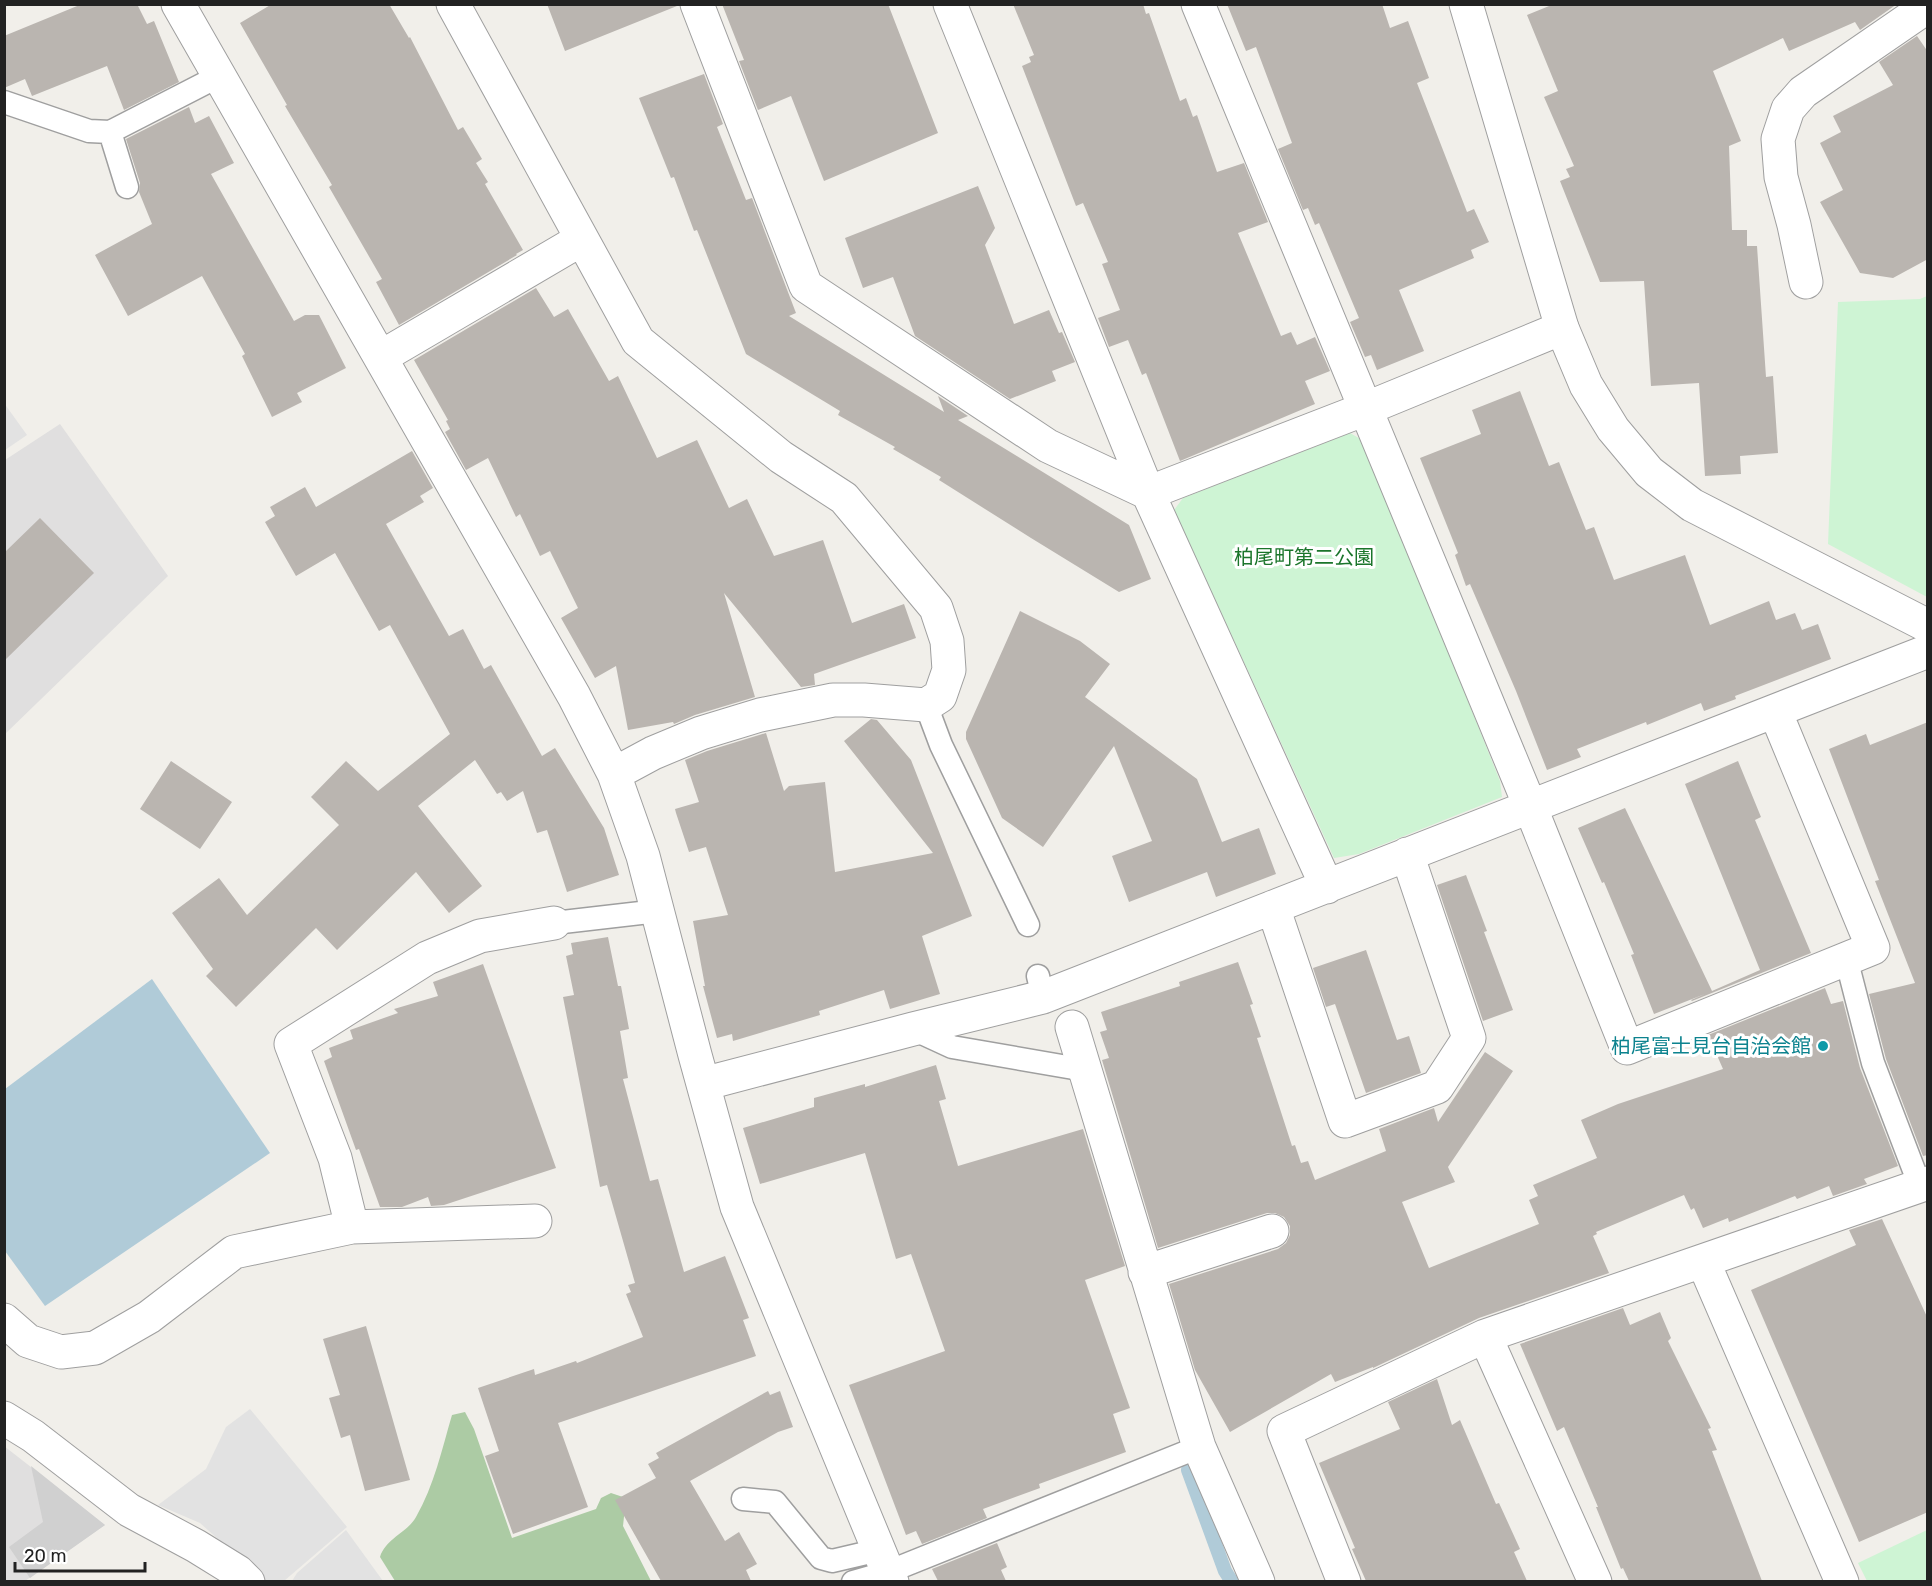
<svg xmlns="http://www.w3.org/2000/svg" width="1932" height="1586" font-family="Rubik,'Noto Sans JP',sans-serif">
<rect width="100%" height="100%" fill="#f1efea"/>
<path fill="#e0dfdf" d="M 60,424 L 168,576 L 5,734 L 5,460 Z
M 4,1446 L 105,1525 L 25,1581 L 5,1581 Z"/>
<path fill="#d0d0d0" d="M 31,1466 L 105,1525 L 30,1578 L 9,1547 L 43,1522 Z"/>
<path fill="#accba4" d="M 465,1412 L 474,1429 L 512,1538 L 596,1509 L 601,1498 L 611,1493 L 626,1498 L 623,1526 L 651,1581 L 395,1581 L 380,1557 C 386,1538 407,1533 416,1517 C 434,1486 442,1449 452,1415 Z"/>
<path fill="#cef4d4" d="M 1927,296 L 1927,597 L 1828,544 L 1838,302 L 1920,299 Z
M 1350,433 L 1364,441 L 1500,781 L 1502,797 L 1359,854 L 1334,858 L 1174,510 L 1183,498 Z
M 1927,1530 L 1927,1581 L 1867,1581 L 1858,1563 Z"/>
<path fill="#e2e2e2" d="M 4,403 L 27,435 L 5,450 L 4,450 Z
M 250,1409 L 347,1527 L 284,1581 L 265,1581 L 200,1523 L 158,1505 L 206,1469 L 226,1427 Z
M 346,1530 L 383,1581 L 292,1581 L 297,1573 Z"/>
<path fill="#b0cbd8" d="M 152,979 L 270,1153 L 45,1306 L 5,1251 L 5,1089 Z"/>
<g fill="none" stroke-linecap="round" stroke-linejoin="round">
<path stroke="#b0cbd8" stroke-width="14" d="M 1188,1470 L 1225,1571 L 1232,1582"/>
</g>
<path fill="#bab5b0" d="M 82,4 L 137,4 L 147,24 L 154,21 L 179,82 L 124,110 L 107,66 L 32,96 L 25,79 L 4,88 L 4,36 Z
M 272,4 L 389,4 L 409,38 L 410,37 L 458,130 L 463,127 L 482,159 L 476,163 L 488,182 L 485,184 L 523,250 L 516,254 L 517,255 L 399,325 L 376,282 L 382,279 L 329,187 L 332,185 L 285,106 L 287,105 L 240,23 Z
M 547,4 L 677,4 L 677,6 L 565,51 Z
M 722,4 L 888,4 L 938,133 L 824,181 L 791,96 L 758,110 L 739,61 L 744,60 Z
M 1013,4 L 1143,4 L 1146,14 L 1149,13 L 1180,101 L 1186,98 L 1193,117 L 1197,115 L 1217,172 L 1244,163 L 1268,222 L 1238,233 L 1281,336 L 1291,332 L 1297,345 L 1315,337 L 1330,371 L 1305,381 L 1315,404 L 1180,461 L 1146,373 L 1142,375 L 1128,340 L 1109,347 L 1098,318 L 1120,310 L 1102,264 L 1108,262 L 1083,203 L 1076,206 L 1022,66 L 1031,62 L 1029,57 L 1034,55 Z
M 1227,4 L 1382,4 L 1390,28 L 1408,21 L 1429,78 L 1417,83 L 1467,212 L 1474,209 L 1489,242 L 1471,250 L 1474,258 L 1399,290 L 1424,351 L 1377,370 L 1371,355 L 1365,357 L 1350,322 L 1359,318 L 1319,223 L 1315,225 L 1308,208 L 1303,210 L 1278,149 L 1292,143 L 1256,47 L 1246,51 Z
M 1554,4 L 1897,4 L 1860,30 L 1855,22 L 1789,51 L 1783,38 L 1713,71 L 1741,141 L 1729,146 L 1732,230 L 1747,230 L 1747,246 L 1757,246 L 1766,377 L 1773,376 L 1778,453 L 1740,456 L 1741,474 L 1705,476 L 1699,383 L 1651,386 L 1644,281 L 1600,282 L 1560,181 L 1570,177 L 1566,169 L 1574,166 L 1544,97 L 1558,91 L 1527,15 Z
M 1917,36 L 1928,52 L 1928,259 L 1893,278 L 1860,273 L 1820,202 L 1843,190 L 1820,143 L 1841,132 L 1833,116 L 1893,85 L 1879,62 Z
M 704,74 L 723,124 L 717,127 L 746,200 L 752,198 L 796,313 L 789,316 L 944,412 L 938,396 L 968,416 L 958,420 L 1129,525 L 1151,579 L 1119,592 L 1031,538 L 939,480 L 941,477 L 893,449 L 895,447 L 838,415 L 840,411 L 746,354 L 697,230 L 694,231 L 674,177 L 671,178 L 639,98 Z
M 189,107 L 195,123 L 209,116 L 234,163 L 211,174 L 294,321 L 305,315 L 319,315 L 346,368 L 297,393 L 302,402 L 272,417 L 242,356 L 245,354 L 202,276 L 128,316 L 95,255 L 152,224 L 139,192 L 140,183 L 126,139 Z
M 978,186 L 995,228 L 985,245 L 1014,324 L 1049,310 L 1059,333 L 1062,332 L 1075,362 L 1052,371 L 1056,381 L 1010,399 L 915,336 L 893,277 L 863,288 L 845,238 Z
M 536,288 L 554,317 L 568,309 L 609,381 L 618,376 L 657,458 L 697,440 L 729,508 L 747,499 L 774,556 L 823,540 L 852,623 L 904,604 L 916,638 L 814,674 L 815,685 L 801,687 L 724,593 L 755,697 L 695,715 L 674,724 L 673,722 L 628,730 L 616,666 L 595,678 L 561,618 L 578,608 L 550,551 L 540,556 L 520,514 L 516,517 L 488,458 L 466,470 L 445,432 L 450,429 L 446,421 L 448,420 L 414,360 Z
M 1520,391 L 1549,466 L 1559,462 L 1586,530 L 1594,527 L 1614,580 L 1685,555 L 1710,625 L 1769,601 L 1776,620 L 1795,613 L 1802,630 L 1818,624 L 1831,659 L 1735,696 L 1736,699 L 1704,711 L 1701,703 L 1647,725 L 1646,722 L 1577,749 L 1581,757 L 1547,770 L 1516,691 L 1470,584 L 1466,586 L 1455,555 L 1458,553 L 1420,458 L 1481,434 L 1472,410 Z
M 412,451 L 433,488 L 420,496 L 424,502 L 386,524 L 449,636 L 463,629 L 484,669 L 491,665 L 542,756 L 555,748 L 604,828 L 619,875 L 567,892 L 547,830 L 537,833 L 523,791 L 507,801 L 501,792 L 497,794 L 475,760 L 418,806 L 482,886 L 449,913 L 416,872 L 337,950 L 316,928 L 236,1007 L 206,976 L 213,969 L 172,913 L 219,878 L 247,915 L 339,825 L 311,797 L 346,761 L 378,791 L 450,734 L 390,625 L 379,631 L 335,553 L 296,576 L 265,522 L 275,516 L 270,507 L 305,487 L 316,507 Z
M 40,518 L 94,573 L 4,661 L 4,553 Z
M 1020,611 L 1080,641 L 1110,664 L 1085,697 L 1197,779 L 1222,842 L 1259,828 L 1276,874 L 1216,897 L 1207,872 L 1129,902 L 1112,856 L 1152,841 L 1114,746 L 1043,847 L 1002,818 L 966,739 L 966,732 Z
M 871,719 L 877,720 L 911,760 L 972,916 L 922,936 L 940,994 L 890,1009 L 884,990 L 819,1011 L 820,1015 L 733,1041 L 732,1034 L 717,1038 L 703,986 L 705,986 L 693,921 L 728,915 L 706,847 L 689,852 L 676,813 L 675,809 L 699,802 L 685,760 L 707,751 L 766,733 L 784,791 L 789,786 L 825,782 L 835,872 L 933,853 L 844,741 Z
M 1928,722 L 1928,1155 L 1923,1156 L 1886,1059 L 1869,994 L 1915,983 L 1875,881 L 1879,880 L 1829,749 L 1866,734 L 1870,745 Z
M 171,761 L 232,802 L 200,849 L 140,809 Z
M 1738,761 L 1761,817 L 1755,820 L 1811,953 L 1692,1001 L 1691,1000 L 1705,994 L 1654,1014 L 1631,955 L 1634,954 L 1604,882 L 1602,883 L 1578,828 L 1625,808 L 1712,991 L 1760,970 L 1685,784 Z
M 1466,875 L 1487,931 L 1484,932 L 1513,1010 L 1483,1021 L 1437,885 Z
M 608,937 L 618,986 L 621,986 L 629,1029 L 620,1031 L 628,1078 L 623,1079 L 650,1181 L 658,1179 L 684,1272 L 725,1256 L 749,1318 L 743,1320 L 756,1356 L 558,1423 L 588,1507 L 513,1534 L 485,1456 L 499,1451 L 478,1388 L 534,1369 L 535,1375 L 576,1361 L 577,1363 L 643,1337 L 626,1294 L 631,1292 L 628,1285 L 635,1283 L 607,1185 L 600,1187 L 563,997 L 574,995 L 566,956 L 573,954 L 571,943 Z
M 1366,950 L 1397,1040 L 1409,1036 L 1421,1073 L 1366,1093 L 1335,1004 L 1326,1007 L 1313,968 Z
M 1238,962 L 1253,1004 L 1250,1005 L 1261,1037 L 1257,1038 L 1292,1146 L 1295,1145 L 1301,1163 L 1308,1161 L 1315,1180 L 1386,1151 L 1379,1129 L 1434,1108 L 1438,1122 L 1485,1052 L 1513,1071 L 1448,1167 L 1455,1182 L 1402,1202 L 1429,1268 L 1539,1224 L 1529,1200 L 1538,1196 L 1533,1185 L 1597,1158 L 1581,1120 L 1618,1104 L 1723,1069 L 1708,1035 L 1825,988 L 1831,1004 L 1843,1001 L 1860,1068 L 1898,1166 L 1864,1179 L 1867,1184 L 1833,1196 L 1829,1186 L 1797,1199 L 1795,1196 L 1729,1222 L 1728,1218 L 1703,1228 L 1694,1208 L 1691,1210 L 1684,1195 L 1596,1232 L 1597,1234 L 1593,1236 L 1609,1273 L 1479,1318 L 1373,1368 L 1373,1367 L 1335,1382 L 1331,1374 L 1230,1432 L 1195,1370 L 1169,1284 L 1278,1249 L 1286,1243 L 1290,1235 L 1290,1226 L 1284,1217 L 1275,1213 L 1267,1213 L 1158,1248 L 1102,1060 L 1109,1058 L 1100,1032 L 1107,1030 L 1101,1012 L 1180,986 L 1179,982 Z
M 483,964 L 556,1168 L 444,1205 L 431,1206 L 428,1197 L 402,1207 L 380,1207 L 359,1149 L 356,1150 L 324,1061 L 332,1057 L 329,1048 L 353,1039 L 350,1030 L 398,1013 L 394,1009 L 438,996 L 433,982 Z
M 936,1065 L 946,1099 L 939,1101 L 958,1166 L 1083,1129 L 1125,1266 L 1085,1280 L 1130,1408 L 1113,1414 L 1126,1452 L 1039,1484 L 1040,1488 L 983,1509 L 987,1518 L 922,1544 L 916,1531 L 906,1535 L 849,1385 L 945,1351 L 911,1254 L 896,1259 L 865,1153 L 760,1184 L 743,1128 L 814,1107 L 814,1098 L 865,1084 L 865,1087 Z
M 1882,1219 L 1928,1319 L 1928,1512 L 1859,1542 L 1751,1290 L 1856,1245 L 1849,1230 Z
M 1623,1308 L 1630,1325 L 1660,1312 L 1671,1338 L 1668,1341 L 1711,1428 L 1708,1429 L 1717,1450 L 1712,1451 L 1762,1581 L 1629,1581 L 1623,1568 L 1621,1569 L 1596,1507 L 1598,1507 L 1564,1427 L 1557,1431 L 1520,1344 Z
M 366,1326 L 410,1480 L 365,1491 L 350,1435 L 341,1438 L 329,1398 L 340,1395 L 323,1339 Z
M 1437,1379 L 1452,1425 L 1460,1420 L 1496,1504 L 1499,1503 L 1520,1549 L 1514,1552 L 1527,1581 L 1366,1581 L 1352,1549 L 1355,1548 L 1319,1463 L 1400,1429 L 1388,1402 Z
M 768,1391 L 770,1395 L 780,1391 L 793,1427 L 778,1432 L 690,1481 L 725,1541 L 739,1532 L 757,1564 L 746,1570 L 751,1581 L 661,1581 L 615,1500 L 656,1478 L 648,1464 L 659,1458 L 656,1453 Z
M 997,1543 L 1007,1567 L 1001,1570 L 1006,1581 L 938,1581 L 932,1569 Z"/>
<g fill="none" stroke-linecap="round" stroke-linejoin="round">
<g stroke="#9f9f9f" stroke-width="25">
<path id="service" d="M 4,102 L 89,131 L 110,132 L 219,76
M 110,132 L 127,187
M 926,705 L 941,745 L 1028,925
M 554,923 L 658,911
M 1846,958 L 1873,1063 L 1920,1186
M 1038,976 L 1043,997
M 913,1029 L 952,1047 L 1085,1070
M 743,1499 L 775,1502 L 821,1558 L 832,1561 L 879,1550
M 853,1582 L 888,1572 L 1199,1447"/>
</g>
<g stroke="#9f9f9f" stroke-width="35">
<path id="minor" d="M 178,4 L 574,696 L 614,774 L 643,856 L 695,1055 L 737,1207 L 892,1582
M 453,4 L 638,341 L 781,457 L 844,498 L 936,608 L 947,641 L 949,670 L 940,696 L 926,705 L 864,700 L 833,700 L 760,715 L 701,733 L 653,753 L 614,774
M 697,4 L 806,286 L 1048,446 L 1148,493 L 1365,409 L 1562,328
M 950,4 L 1148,493 L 1327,887
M 1198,4 L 1530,806 L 1627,1048 L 1873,948 L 1775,711
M 1806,282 L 1794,225 L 1781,177 L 1778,139 L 1788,109 L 1803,92 L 1928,6
M 381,357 L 582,239
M 1273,907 L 1345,1121 L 1437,1087 L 1469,1038 L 1407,854
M 1072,1027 L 1199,1447 L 1258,1582
M 703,1084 L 913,1029 L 1043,997 L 1928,651
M 352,1227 L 535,1221
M 1703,1261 L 1842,1582
M 1145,1272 L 1272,1231
M 4,1320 L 28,1341 L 61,1352 L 95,1348 L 149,1317 L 234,1252 L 352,1227 L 335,1158 L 291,1044 L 427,958 L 480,936 L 554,923
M 1485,1336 L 1595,1582
M 4,1418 L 33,1436 L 129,1510 L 196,1546 L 238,1572 L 248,1582
M 1344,1582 L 1284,1431 L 1485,1336 L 1928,1183"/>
</g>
<g stroke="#9f9f9f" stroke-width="35">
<path id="tertiary" d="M 1466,4 L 1562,328 L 1586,385 L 1613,429 L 1649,472 L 1692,505 L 1928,626"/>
</g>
<use href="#service" stroke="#fff" stroke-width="22"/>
<use href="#minor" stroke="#fff" stroke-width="33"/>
<use href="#tertiary" stroke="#fff" stroke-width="33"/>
</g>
<circle fill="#0f9aa8" stroke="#fff" stroke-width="2" cx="1823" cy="1046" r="6"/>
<g text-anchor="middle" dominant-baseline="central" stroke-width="6" stroke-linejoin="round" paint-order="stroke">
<g font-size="20" fill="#1b752b" stroke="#fff">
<text x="1304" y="557">柏尾町第二公園</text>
</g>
<g font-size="20" fill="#0d838f" stroke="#fff" text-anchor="end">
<text x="1811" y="1046">柏尾富士見台自治会館</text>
</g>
</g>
<rect width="1932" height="1586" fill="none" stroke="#222222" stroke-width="12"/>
<path d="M15 1562v9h130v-9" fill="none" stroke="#222222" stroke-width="3"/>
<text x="24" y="1562" font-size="18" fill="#222222" stroke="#ffffff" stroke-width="4.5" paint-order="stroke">20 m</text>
</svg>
